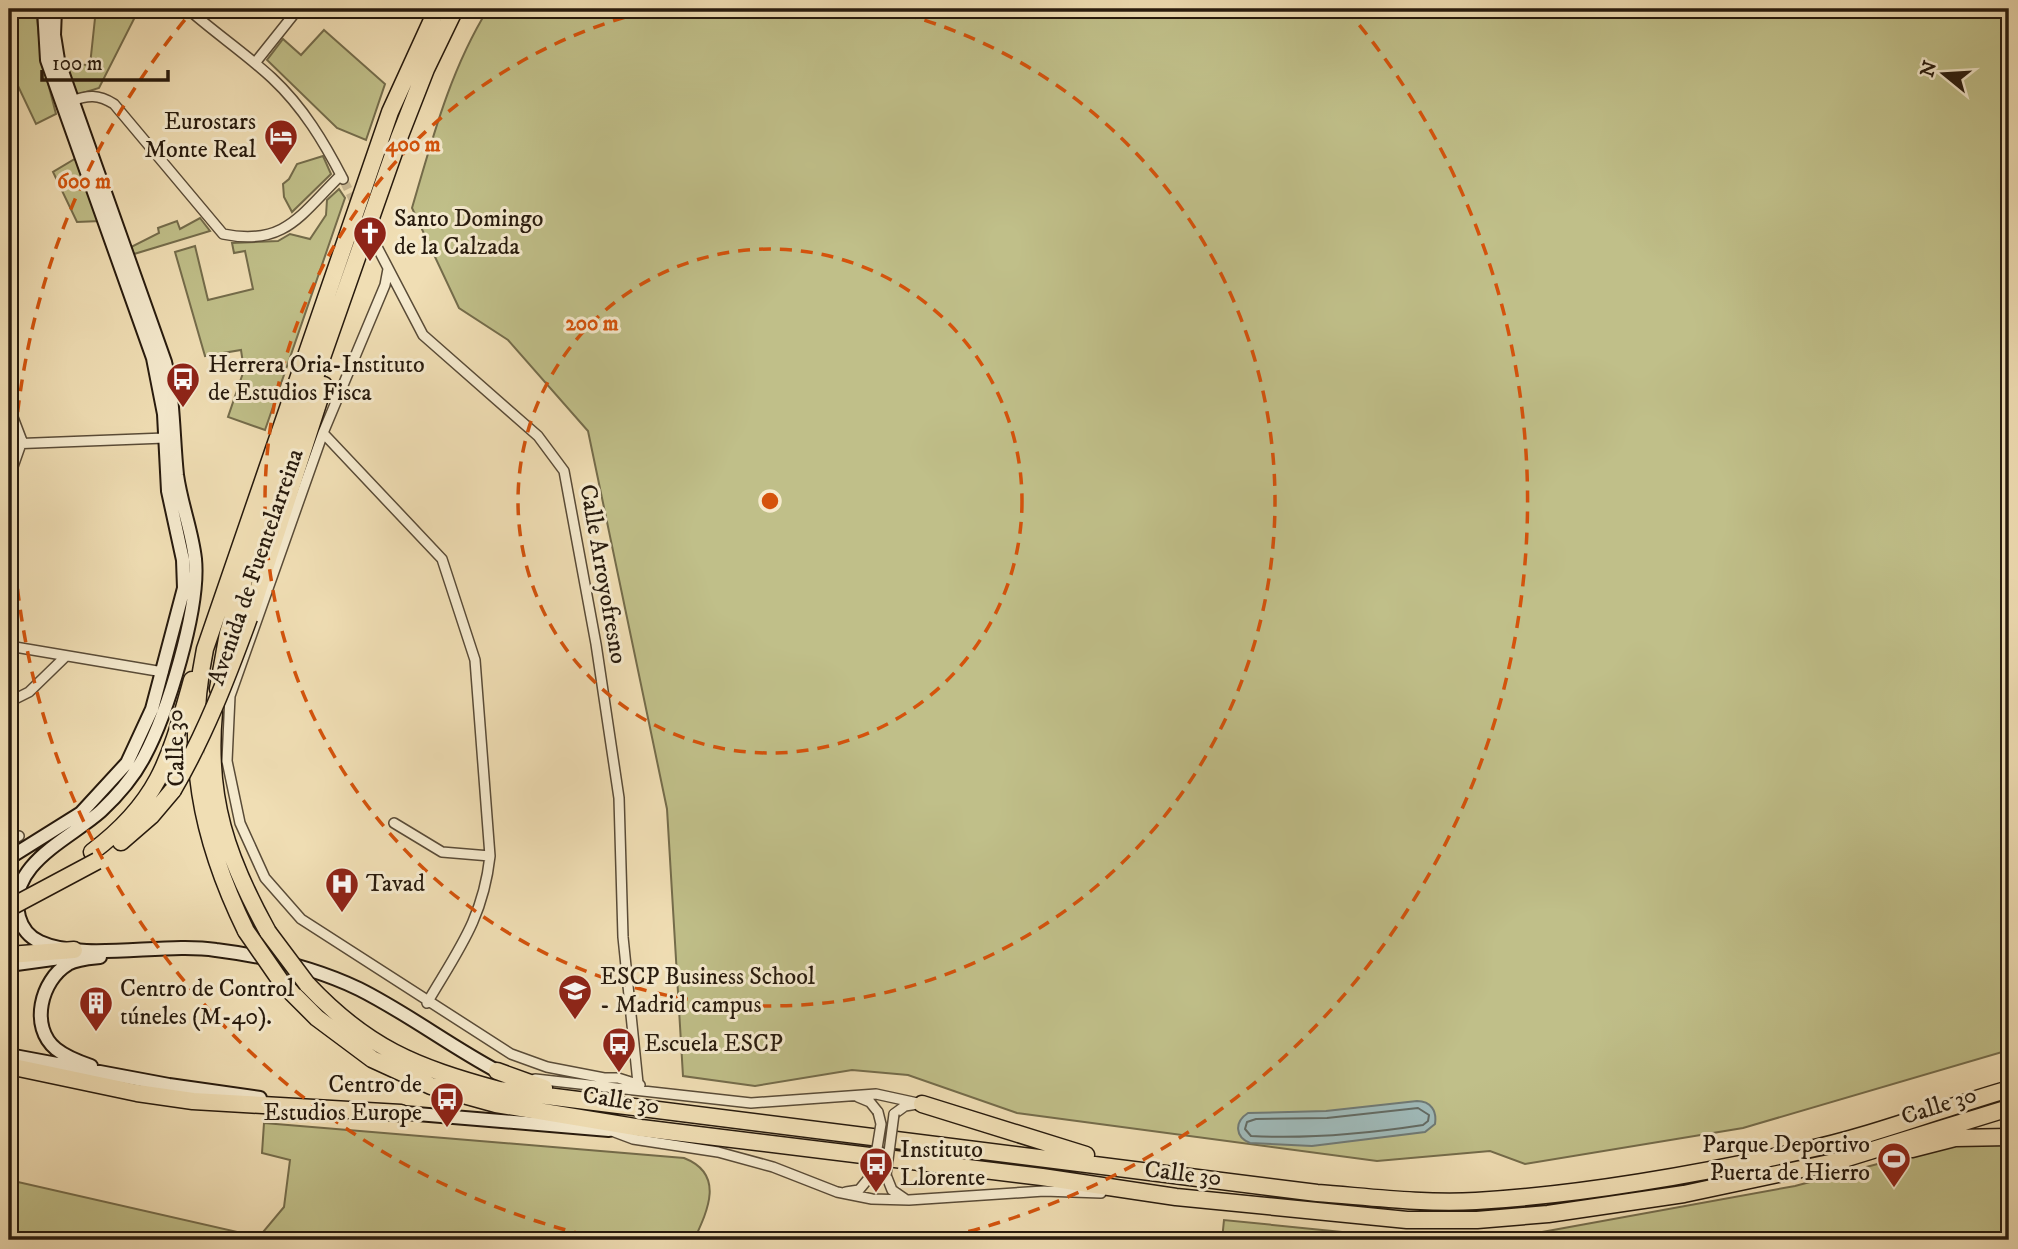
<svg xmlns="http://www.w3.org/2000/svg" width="2018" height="1249" font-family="'IM FELL DW Pica',serif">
<rect width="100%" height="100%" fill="#f0deb4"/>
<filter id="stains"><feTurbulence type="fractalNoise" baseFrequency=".00286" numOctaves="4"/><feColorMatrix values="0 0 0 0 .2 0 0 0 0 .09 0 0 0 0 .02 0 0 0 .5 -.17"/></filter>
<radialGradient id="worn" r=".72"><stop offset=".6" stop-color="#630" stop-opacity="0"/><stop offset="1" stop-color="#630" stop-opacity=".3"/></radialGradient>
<path fill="#c0bf89" stroke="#746c4b" stroke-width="2" d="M 20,9 L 36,9 L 41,56 L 56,114 L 36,124 L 9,67 L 9,16 Z
M 96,9 L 139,9 L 99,88 L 73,96 L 65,64 L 90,65 Z
M 488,9 L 2009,9 L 2009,1050 L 1743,1128 L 1525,1164 L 1490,1151 L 1377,1161 L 1017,1113 L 908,1075 L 852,1070 L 755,1086 L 683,1076 L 667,809 L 588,431 L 508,340 L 459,308 L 412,208 C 432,140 450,70 488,9 Z
M 324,30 L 385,84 L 366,140 L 337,128 L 267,60 L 283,39 L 301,55 Z
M 323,156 L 331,174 L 292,212 L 284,197 L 283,184 L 289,179 L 297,164 Z
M 78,157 L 100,221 L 77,222 L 53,172 Z
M 339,189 L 345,198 L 265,430 L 228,417 L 244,370 L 241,350 L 205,356 L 175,252 L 195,246 L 208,300 L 253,289 L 245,251 L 234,253 L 232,243 L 278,241 L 290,234 L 310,239 L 326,215 L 327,200 Z
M 200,218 L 210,231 L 134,254 L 129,248 L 159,233 L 158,228 L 177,221 L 180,229 Z
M 264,1123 L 684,1158 C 725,1174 708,1210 694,1240 L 9,1240 L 9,1183 L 18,1182 L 259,1237 L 284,1207 L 290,1160 L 262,1153 Z
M 2009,1132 L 2009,1240 L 1222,1240 L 1224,1220 L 1392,1237 L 1500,1238 L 1542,1232 L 1795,1186 L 1945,1146 Z"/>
<path fill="#9fb9b8" stroke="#6f7974" stroke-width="2" d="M 1417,1101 C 1431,1101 1437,1111 1435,1124 L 1425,1132 L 1312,1146 L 1250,1143 C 1235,1137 1234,1122 1248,1113 L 1326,1111 Z"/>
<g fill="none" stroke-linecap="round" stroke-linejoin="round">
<path stroke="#636a62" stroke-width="2" d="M 1418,1108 L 1429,1115 L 1428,1121 L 1423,1125 C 1365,1134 1310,1139 1251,1136 L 1245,1129 L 1247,1122 L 1256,1119 L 1327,1118 Z"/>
<path stroke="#c8b793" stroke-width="9" stroke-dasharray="9 4.5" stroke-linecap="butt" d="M 344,181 L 368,229"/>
<g stroke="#594b37" stroke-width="12">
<path id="street" d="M 188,9 C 215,33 245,53 272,78 C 303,107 324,142 343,179
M 255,63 L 298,9
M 71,101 C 88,95 98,94 114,104 L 223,234 C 285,247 301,214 341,175
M 375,243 L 423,335 L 538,436 L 564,471 L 596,644 L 619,798 L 623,937 L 638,1083
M 388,269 L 385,285 L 323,433 L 230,696 L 227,761 L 240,823 L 265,878 L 301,919 L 511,1054 L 547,1067 L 604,1078
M 9,407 L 22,441 L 9,478
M 323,433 L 442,559 L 475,660 L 490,856 C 483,919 458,950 427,1003
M 9,444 L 165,438
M 9,646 L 163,672
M 9,702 L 29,692 L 65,657
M 394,823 L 442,852 L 490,856
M 9,841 L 19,836
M 599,1078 L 618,1078 L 640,1085
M 535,1079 L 751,1103 L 876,1094 L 922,1104
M 858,1097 L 870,1102 L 878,1112
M 894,1114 L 905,1106 L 917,1104
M 609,1130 L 633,1139 L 718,1152 L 773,1167 L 837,1192 L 872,1199 L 909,1200 L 1044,1191 L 1101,1193
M 886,1175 L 892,1190 L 905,1199
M 846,1192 L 859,1190 L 873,1173"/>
</g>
<g stroke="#271a0d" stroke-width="16">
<path id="secondary" d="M 55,9 L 54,35 L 58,60 L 165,362 C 174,399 173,437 177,475 C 181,504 192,531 195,559 C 200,609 167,714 144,757 C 133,778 118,795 101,811 C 70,839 5,865 19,917 C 22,928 29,937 40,942 C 83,962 165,942 216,950 C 264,956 315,968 359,989 C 407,1013 450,1046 497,1071
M 9,858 L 81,813 L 127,763 L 152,709 L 184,588 L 183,560 L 168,491 L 164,414 L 153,358 L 47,60 L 44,9
M 9,965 L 60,958
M 9,1055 L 169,1085 L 260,1098
M 91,1066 C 79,1062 66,1057 56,1049 C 29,1027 41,980 68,964 C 76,959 90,958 100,957
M 393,1112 L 609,1130"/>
</g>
<g stroke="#271a0d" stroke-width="19">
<path id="highway" d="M 249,618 L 324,385
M 218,689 L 228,633 L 245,577 L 399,138 L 426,69 L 455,9
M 214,712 C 206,798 227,858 268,932
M 121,842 L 151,816 L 173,790
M 92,852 C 160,801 170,758 192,680
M 246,931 C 200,837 184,753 205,649 L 390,112 L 437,9
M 9,955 L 74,950
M 282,983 L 317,1018 L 372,1059 L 431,1086 L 496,1104 L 641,1128 L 1042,1177 L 1176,1197 L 1407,1220 L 1477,1220 L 1548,1214 L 1684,1194 L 1834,1162 L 2009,1108
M 307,984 C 367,1048 415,1067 499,1090 L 1317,1193 C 1370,1197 1423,1204 1476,1201 C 1579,1195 1700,1174 1801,1151 C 1872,1136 1940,1109 2009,1089
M 9,1066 L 137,1093 L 193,1101 L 401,1113
M 497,1071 L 544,1088
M 922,1104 L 1086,1155
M 1912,1149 L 1955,1138 L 2009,1137"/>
</g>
<use href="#street" stroke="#f5eace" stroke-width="9"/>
<use href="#secondary" stroke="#f5eace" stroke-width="12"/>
<use href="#highway" stroke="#f0deb4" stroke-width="16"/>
<g stroke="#594b37" stroke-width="12" stroke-linecap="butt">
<path id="street-bridge" d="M 873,1173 L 881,1124 L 878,1112
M 886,1175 L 894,1114"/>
</g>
<g stroke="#271a0d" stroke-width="19" stroke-linecap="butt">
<path id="highway-bridge" d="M 173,790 C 205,735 227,678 249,618
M 9,908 L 97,861
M 246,931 L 282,983
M 268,932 L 307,984"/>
</g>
<use href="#street-bridge" stroke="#f5eace" stroke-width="9"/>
<use href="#highway-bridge" stroke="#f0deb4" stroke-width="16"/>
</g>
<g fill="none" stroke="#d5530c" stroke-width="3.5" stroke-dasharray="12 9">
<circle cx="770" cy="501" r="252"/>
<path d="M884 9A505 505 0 1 1 656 9"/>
<path d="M606 1240A757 757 0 0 1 194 9M1346 9A757 757 0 0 1 934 1240"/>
</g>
<defs>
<g id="hotel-pin" transform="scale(1.75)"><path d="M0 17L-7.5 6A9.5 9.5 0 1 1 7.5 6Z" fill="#8f2418" stroke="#f5eace"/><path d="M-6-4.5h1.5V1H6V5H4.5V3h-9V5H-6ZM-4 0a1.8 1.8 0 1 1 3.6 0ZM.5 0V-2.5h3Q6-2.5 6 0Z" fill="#fff"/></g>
<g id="church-pin" transform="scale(1.75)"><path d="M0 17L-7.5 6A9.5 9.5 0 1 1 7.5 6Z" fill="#8f2418" stroke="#f5eace"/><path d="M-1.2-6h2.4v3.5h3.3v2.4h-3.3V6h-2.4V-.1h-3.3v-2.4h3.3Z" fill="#fff"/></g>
<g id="bus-pin" transform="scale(1.75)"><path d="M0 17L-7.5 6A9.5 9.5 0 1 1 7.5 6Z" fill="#8f2418" stroke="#f5eace"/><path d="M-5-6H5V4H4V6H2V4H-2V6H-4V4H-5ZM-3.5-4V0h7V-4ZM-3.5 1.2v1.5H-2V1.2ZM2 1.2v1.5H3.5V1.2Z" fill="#fff"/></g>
<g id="hospital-pin" transform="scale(1.75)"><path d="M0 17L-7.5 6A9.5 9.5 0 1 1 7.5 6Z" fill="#8f2418" stroke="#f5eace"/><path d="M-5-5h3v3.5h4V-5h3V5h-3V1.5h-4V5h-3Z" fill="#fff"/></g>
<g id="university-pin" transform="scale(1.75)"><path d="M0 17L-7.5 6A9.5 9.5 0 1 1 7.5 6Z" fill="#8f2418" stroke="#f5eace"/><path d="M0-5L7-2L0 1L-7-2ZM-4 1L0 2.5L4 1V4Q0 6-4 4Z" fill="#fff"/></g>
<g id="building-pin" transform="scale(1.75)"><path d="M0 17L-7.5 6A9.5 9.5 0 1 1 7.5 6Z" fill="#8f2418" stroke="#f5eace"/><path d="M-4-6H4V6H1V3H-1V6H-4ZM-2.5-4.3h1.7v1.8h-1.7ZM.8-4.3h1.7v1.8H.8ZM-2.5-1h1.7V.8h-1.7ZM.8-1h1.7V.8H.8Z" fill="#fff"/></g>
<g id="stadium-pin" transform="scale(1.75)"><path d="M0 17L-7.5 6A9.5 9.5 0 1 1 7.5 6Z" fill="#8f2418" stroke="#f5eace"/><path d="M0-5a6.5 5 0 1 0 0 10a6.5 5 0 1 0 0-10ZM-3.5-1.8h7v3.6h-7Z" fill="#fff"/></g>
</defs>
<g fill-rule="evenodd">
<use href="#hotel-pin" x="281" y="136"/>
<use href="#church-pin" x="370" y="233"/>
<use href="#bus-pin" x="183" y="379"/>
<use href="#hospital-pin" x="342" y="884"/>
<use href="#university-pin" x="575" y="991"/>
<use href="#building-pin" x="96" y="1003"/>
<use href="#bus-pin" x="619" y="1044"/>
<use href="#bus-pin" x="447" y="1099"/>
<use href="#stadium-pin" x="1894" y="1159"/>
<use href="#bus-pin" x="876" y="1164"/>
</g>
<g text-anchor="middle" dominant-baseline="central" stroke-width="6" stroke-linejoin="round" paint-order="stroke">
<g font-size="24" fill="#271a0d" stroke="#f5eace" text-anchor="start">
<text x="256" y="122" text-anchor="end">Eurostars<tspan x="256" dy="28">Monte Real</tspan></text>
<text x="394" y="219">Santo Domingo<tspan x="394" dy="28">de la Calzada</tspan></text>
<text x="208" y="365">Herrera Oria-Instituto<tspan x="208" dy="28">de Estudios Fisca</tspan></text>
<text x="366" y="884">Tavad</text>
<text x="600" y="977">ESCP Business School<tspan x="600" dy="28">- Madrid campus</tspan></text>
<text x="120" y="989">Centro de Control<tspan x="120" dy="28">túneles (M-40).</tspan></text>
<text x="644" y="1044">Escuela ESCP</text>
<text x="422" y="1085" text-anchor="end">Centro de<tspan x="422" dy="28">Estudios Europe</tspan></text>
<text x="1870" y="1145" text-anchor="end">Parque Deportivo<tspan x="1870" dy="28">Puerta de Hierro</tspan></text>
<text x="900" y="1150">Instituto<tspan x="900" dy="28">Llorente</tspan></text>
</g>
<g font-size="24" fill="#271a0d" stroke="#f5eace">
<text transform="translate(256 567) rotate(-71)">Avenida de Fuentelarreina</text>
<text transform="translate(603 574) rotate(80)">Calle Arroyofresno</text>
<text transform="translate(176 748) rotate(-91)">Calle 30</text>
<text transform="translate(621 1101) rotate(9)">Calle 30</text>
<text transform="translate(1939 1106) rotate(-18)">Calle 30</text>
<text transform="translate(1183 1174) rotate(7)">Calle 30</text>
</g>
</g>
<circle cx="770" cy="501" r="10" fill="#d5530c" stroke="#f5eace" stroke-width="3.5"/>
<g font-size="21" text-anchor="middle" font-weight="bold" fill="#d5530c" stroke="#f5eace" stroke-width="6" stroke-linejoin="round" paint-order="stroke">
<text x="413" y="151">400 m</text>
<text x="84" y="188">600 m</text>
<text x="592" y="330">200 m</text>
</g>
<rect width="2018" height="1249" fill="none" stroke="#f0deb4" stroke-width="35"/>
<rect x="10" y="10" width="1997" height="1228" fill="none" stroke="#271a0d" stroke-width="3.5"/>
<rect x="18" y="18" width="1983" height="1214" fill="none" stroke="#271a0d" stroke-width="2"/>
<g transform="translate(1944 74) rotate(288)" stroke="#f5eace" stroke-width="5" paint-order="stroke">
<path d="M0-5L12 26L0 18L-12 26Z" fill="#271a0d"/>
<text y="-10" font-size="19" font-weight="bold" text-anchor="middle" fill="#271a0d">N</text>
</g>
<path d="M42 70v10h126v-10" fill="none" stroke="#271a0d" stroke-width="3.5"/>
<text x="52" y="70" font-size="21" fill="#271a0d" stroke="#f5eace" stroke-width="5" paint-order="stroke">100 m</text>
<rect width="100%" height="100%" filter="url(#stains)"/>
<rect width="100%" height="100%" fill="url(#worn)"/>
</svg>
